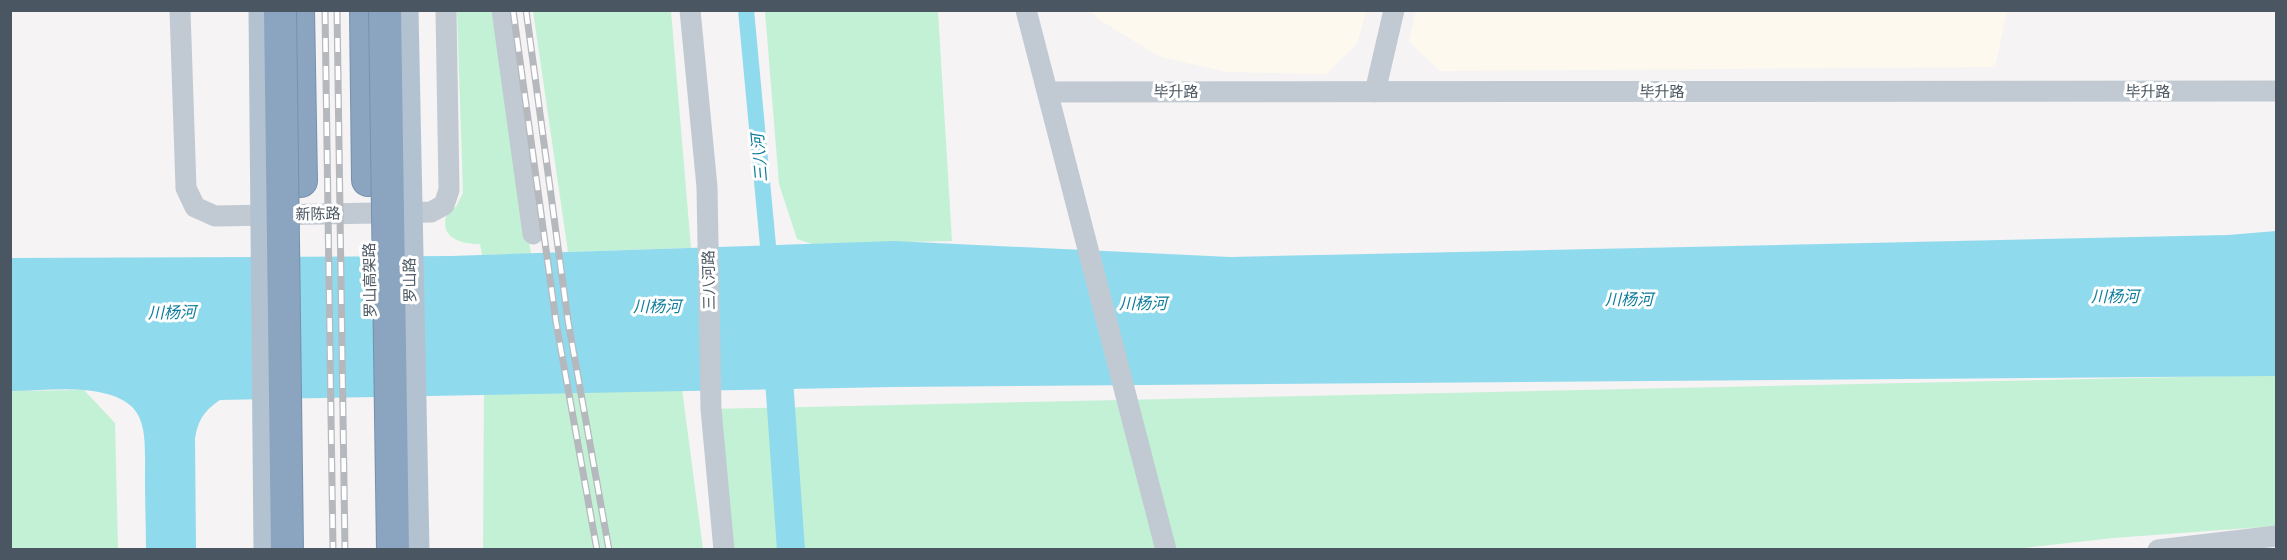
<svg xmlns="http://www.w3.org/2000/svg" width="2287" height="560" font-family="'Varela Round','Noto Sans SC',sans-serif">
<rect width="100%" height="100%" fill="#f5f3f3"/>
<path fill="#fdf9ef" d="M 1416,10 L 2007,10 L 2007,11 L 1995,67 L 1440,71 L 1409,42 Z
M 1090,11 L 1366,11 L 1357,44 L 1326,74 L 1226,72 L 1158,56 L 1100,20 Z"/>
<path fill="#c3f1d5" d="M 457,11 L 495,11 L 531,254 L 482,255 L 480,244 C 458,244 436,236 449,209 L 456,207 L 463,193 Z
M 533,11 L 671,11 L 691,248 L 568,252 Z
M 765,11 L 938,11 L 952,241 L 812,244 L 797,239 L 779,184 Z
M 2276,375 L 2276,526 L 2113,538 L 2006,550 L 726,549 L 711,409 Z
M 681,381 L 703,549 L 483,550 L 484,391 Z
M 84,390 L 115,423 L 118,549 L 11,549 L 10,391 Z"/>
<path fill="#90daee" d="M 2276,231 L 2276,376 L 894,387 L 220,400 C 204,411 198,420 195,439 L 196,549 L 146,549 C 146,527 145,504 145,481 C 145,427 151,397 84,390 C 60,388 35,391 11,391 L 10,258 L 452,256 L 894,241 L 1230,257 L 2228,235 Z"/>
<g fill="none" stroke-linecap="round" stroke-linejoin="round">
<path stroke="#90daee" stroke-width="16" d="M 746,10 L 770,267"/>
<path stroke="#90daee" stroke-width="28" d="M 777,351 L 791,550"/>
<g stroke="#7690ad" stroke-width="34">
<path id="highway" d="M 298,10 L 301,181
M 366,10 L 368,180"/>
</g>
<path stroke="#c1cad2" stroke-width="21" d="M 180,10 L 186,188 L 195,207 L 215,216 L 431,212 L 444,205 L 449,190 L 446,10
M 502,10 L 533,234
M 690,10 L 707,187 L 711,409 L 724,550
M 1026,10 L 1166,550
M 1048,92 L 2276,91
M 1375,92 L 1394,10
M 2158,550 L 2276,536"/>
<use href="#highway" stroke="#8ba5c1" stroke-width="32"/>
<g stroke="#b5b8bd" stroke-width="7">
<path id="rail" d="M 325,10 L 333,550
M 337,10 L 345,550
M 513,10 L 556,322 L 597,550
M 526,10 L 568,321 L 609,550"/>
</g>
<use href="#rail" stroke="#fff" stroke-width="4.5" stroke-dasharray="14" stroke-linecap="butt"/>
<g stroke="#7690ad" stroke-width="34" stroke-linecap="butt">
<path id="highway-bridge" d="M 280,10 L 287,550
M 385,10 L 393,550"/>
</g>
<path stroke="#b3c2d1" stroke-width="27" d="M 262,10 L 267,550
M 405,10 L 416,550"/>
<use href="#highway-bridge" stroke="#8ba5c1" stroke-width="32"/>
</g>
<g text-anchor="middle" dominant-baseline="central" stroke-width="6" stroke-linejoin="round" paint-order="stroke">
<g font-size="15" fill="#4a5661" stroke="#fff">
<text x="1176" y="92">毕升路</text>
<text x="1662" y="92">毕升路</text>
<text x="2148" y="92">毕升路</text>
<text transform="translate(318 214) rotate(-1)">新陈路</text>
<text transform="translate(370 280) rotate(-91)">罗山高架路</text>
<text transform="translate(410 280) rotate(-91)">罗山路</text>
<text transform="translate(709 280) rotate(-91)">三八河路</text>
</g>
<g font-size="16" font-style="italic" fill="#0c7c9b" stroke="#fff">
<text transform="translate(760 158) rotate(-95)">三八河</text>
<text x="2115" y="297">川杨河</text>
<text x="1629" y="300">川杨河</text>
<text x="1143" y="304">川杨河</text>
<text x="657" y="307">川杨河</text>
<text transform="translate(172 313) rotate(-1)">川杨河</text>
</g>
</g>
<rect width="2287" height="560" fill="none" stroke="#4a5661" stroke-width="24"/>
</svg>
